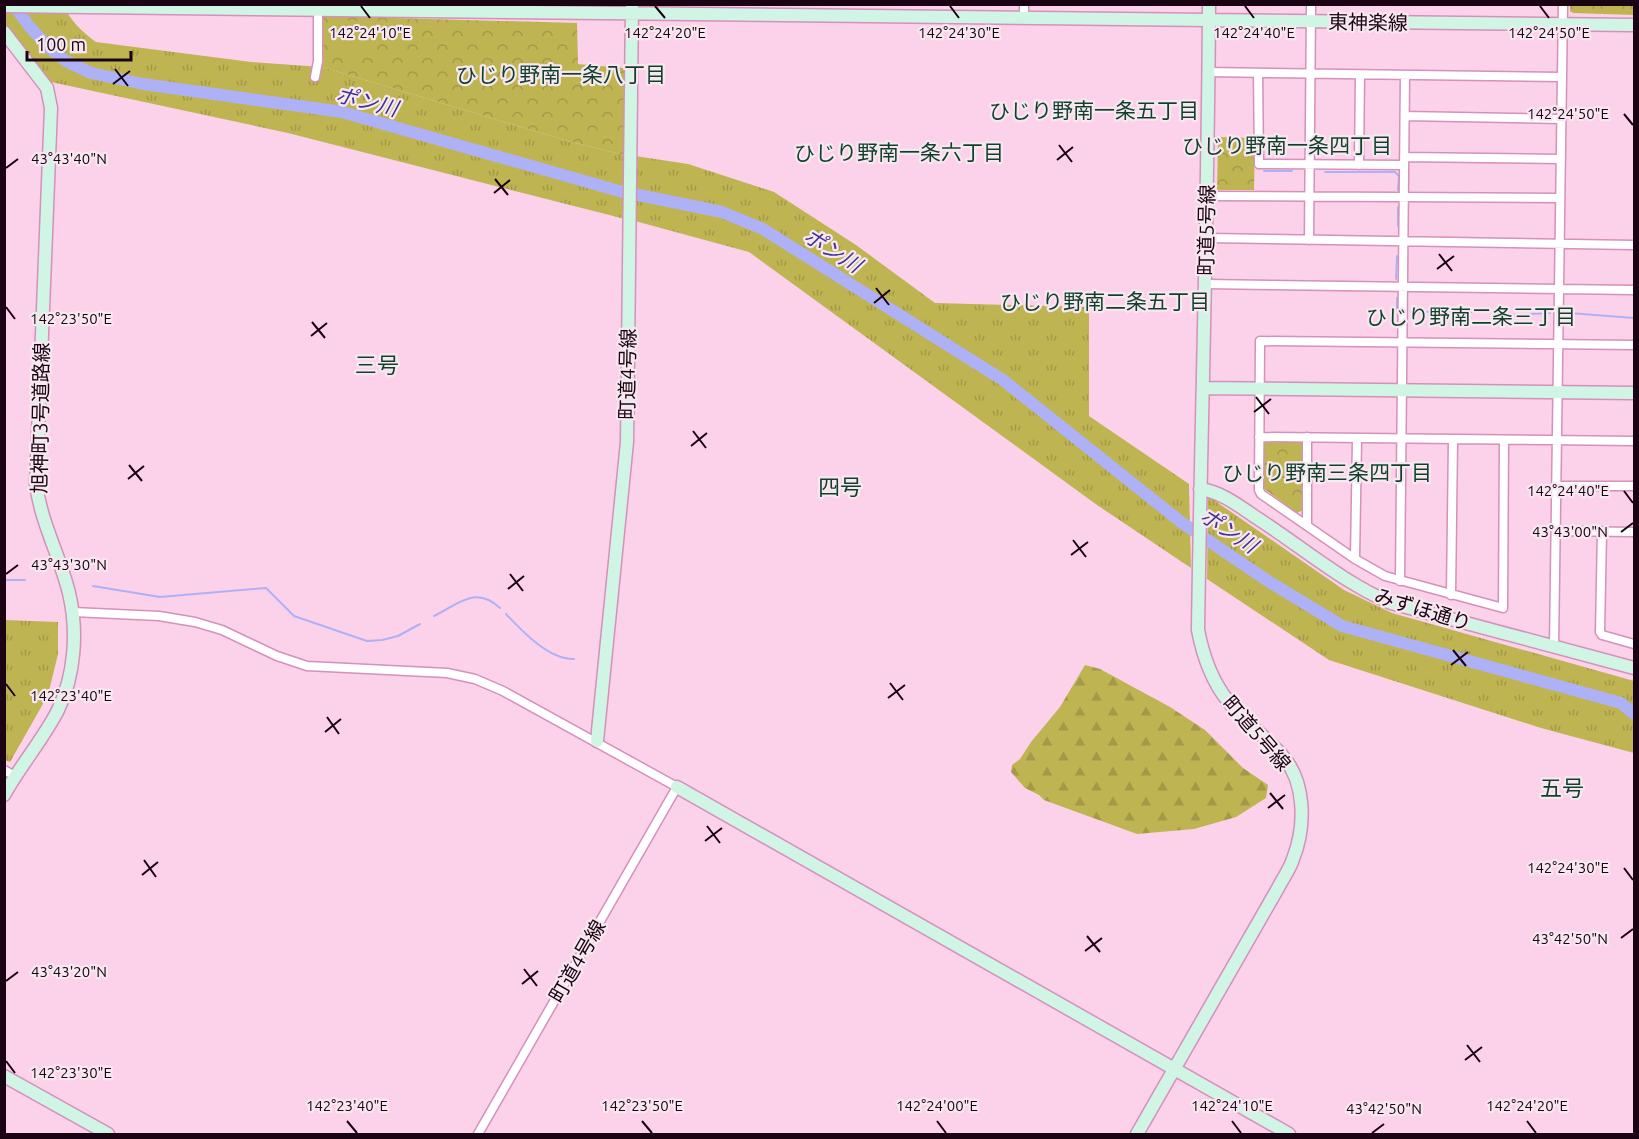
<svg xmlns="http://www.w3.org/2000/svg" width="1639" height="1139" font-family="Ubuntu,'Noto Sans JP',sans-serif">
<defs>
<pattern id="grass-tufts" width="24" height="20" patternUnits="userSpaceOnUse" patternTransform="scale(1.5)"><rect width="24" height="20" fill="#bfb452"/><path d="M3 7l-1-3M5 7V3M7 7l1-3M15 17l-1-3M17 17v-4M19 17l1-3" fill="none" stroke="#a49947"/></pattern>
<pattern id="forest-firs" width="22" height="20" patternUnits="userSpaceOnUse" patternTransform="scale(1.5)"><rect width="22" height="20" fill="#bfb452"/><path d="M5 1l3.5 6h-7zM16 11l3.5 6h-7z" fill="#a49947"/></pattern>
<pattern id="park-crowns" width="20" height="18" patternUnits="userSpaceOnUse" patternTransform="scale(1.5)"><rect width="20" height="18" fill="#bfb452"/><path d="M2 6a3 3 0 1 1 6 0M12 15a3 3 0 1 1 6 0" fill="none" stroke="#a49947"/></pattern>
</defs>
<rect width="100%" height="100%" fill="#fcd1ea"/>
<path fill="url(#grass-tufts)" d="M 5,5 L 63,5 C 71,21 81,31 96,42 L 251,62 L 322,67 L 571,142 L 625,155 L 625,219 L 288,133 L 37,79 L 5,37 Z
M 635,156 L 688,164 L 774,192 L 856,245 L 935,303 L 1089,307 L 1089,416 L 1189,484 L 1191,568 L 1097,505 L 749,252 L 635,221 Z
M 1208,496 L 1344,590 L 1392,613 L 1634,681 L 1634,753 L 1541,728 L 1329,660 L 1207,579 Z
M 5,620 L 58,622 L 58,654 L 48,695 L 10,762 L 4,760 Z"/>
<path fill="url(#forest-firs)" d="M 1085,665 L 1100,669 L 1170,707 L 1205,730 L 1243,768 L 1268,785 L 1266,798 L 1236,817 L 1194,829 L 1137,834 L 1044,800 L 1039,795 L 1025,788 L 1011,772 L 1012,765 L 1020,759 L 1031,742 L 1060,707 Z"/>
<path fill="url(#park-crowns)" d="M 1570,5 L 1634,5 L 1634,15 L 1573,13 L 1570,11 Z
M 321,16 L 577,23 L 578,64 L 624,68 L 625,155 L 571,142 L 322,67 Z
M 1218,137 L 1255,138 L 1254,190 L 1217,190 Z
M 1267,441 L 1304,442 L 1303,510 L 1297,513 L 1263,488 L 1262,446 Z"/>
<path fill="#bfb452" d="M 331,20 L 405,22 L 407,31 C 392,35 381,41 369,50 C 367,52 365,55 363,57 C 360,59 356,58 353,59 C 331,62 331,34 331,20 Z"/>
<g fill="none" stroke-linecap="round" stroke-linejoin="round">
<path stroke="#afb1f6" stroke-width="2" d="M 1264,171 L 1292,171
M 1325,172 L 1395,172 L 1399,176 L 1398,190
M 1398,226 L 1398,207
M 1396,279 L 1397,256
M 1397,311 L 1397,298
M 1411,312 L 1496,312 L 1510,315 L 1550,313
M 1569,313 L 1634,318
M 4,580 L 25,580
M 93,586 L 160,597 L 266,588 L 294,616 L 367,641 L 382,640 L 398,636 L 420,624
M 506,614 C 522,631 549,660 574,659
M 434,616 C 458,604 476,585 500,608"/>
<path stroke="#afb1f6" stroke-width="12" d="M 13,4 L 29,26 L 49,48 L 66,61 L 91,73 L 143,84 L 342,112 L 619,191 L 722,212 L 763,229 L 1003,380 L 1181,522 L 1268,581 L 1342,626 L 1621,703 L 1634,714"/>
<g stroke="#d491ba" stroke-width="11">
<path id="street" d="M 1024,19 L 1024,4
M 1208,72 L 1562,77
M 1258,73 L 1259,164 L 1404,165
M 315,77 L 318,61 L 318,10
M 1405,116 L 1561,119
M 1404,157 L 1561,159
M 1359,165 L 1360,75
M 1206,196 L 1560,198
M 1206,238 L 1634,245
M 1309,240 L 1311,4
M 1205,284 L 1634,290
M 1259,437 L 1634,441
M 1504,440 L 1503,608 L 1385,576 L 1355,559 L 1261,494 L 1259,490 L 1260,341 L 1634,345
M 1557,486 L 1634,486
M 1307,524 L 1307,437
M 1556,531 L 1634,532
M 1602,531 L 1600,632 L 1602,635 L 1634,644
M 1355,559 L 1357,439
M 1400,581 L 1405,75
M 1451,595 L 1453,440
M 73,612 L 159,616 L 195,622 L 222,630 L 277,656 L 307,666 L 447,673 L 475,679 L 503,691 L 677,787 L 478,1134
M 1554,647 L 1563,4
M 4,770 L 15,776"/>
</g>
<g stroke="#d491ba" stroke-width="15">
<path id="secondary" d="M 4,6 L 1634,25
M 4,32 L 47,88 L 51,108 L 36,484 C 41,523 60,556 69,593 C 78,631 75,675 58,710 C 44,738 20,766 4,795
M 1204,388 L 1634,393
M 1200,489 C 1222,492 1239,506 1257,518 C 1302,547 1342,582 1391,603 L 1634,668
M 597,741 L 627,442 L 632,4
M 677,787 L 1289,1134
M 4,1076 L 108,1134
M 1137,1134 L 1278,888 C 1283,878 1290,869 1293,859 C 1306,826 1306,781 1281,754 C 1264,736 1244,721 1228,701 C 1211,680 1203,656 1198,630 C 1201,421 1208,213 1209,4"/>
</g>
<use href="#street" stroke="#fff" stroke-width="8"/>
<use href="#secondary" stroke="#d1f5e5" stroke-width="12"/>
</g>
<path fill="none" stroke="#1a0413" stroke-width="2" d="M 361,6 L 370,18M 655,6 L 665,18M 950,6 L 959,18M 1245,6 L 1254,18M 1540,6 L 1549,18M 115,69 L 128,86M 113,84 L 130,71M 1624,114 L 1633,125M 1059,145 L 1072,162M 1057,160 L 1073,147M 6,168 L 18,159M 495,179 L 508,195M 494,193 L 510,180M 1439,254 L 1452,271M 1437,269 L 1454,256M 876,288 L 889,305M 874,303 L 890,290M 6,307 L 15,319M 312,322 L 325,338M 311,336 L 327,323M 1256,397 L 1269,414M 1254,412 L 1271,399M 693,431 L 706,448M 691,446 L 707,433M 129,465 L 142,481M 128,479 L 144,466M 1624,491 L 1633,503M 1621,532 L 1633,523M 1073,540 L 1086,557M 1071,555 L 1088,542M 6,574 L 18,565M 510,574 L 523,591M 508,589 L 524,576M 1453,650 L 1466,666M 1451,665 L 1468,652M 890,683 L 903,700M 6,684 L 15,696M 888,698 L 905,685M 327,717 L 339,734M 325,732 L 341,719M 1270,793 L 1283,809M 1268,808 L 1285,795M 707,826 L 720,843M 705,841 L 722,828M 144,860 L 156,877M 1624,868 L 1633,880M 142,875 L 158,862M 1087,936 L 1100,952M 1621,938 L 1633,929M 1085,951 L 1102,938M 524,969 L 537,986M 6,981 L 18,972M 522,984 L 538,971M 1467,1045 L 1480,1062M 1465,1060 L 1482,1047M 6,1061 L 15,1073M 347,1121 L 357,1133M 642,1121 L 652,1133M 937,1121 L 946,1133M 1232,1121 L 1241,1133M 1527,1121 L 1536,1133M 1372,1133 L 1384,1124"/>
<g text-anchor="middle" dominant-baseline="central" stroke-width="4.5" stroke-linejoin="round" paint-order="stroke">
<g font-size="20" fill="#1a0413" stroke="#f7e8f0">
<text transform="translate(1368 22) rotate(1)">東神楽線</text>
<text transform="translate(1206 230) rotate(-89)">町道5号線</text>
<text transform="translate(627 374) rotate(-89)">町道4号線</text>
<text transform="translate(40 418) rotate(-89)">旭神町3号道路線</text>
<text transform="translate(1423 609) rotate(17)">みずほ通り</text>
<text transform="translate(1257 733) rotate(49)">町道5号線</text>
<text transform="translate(577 961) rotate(-60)">町道4号線</text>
</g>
<g font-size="21" fill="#113f2c" stroke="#f7e8f0">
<text x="561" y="74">ひじり野南一条八丁目</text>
<text x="1094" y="110">ひじり野南一条五丁目</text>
<text x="1287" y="145">ひじり野南一条四丁目</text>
<text x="899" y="152">ひじり野南一条六丁目</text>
<text x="1105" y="301">ひじり野南二条五丁目</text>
<text x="1471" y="316">ひじり野南二条三丁目</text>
<text x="1327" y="472">ひじり野南三条四丁目</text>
</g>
<g font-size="21" font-style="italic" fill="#3f3394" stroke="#f7e8f0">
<text transform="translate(367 101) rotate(14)">ポン川</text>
<text transform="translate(833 250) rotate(32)">ポン川</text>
<text transform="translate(1229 530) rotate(33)">ポン川</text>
</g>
<g font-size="22" fill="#113f2c" stroke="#f7e8f0">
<text x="377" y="364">三号</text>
<text x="840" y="486">四号</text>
<text x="1562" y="787">五号</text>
</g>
</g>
<g font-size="15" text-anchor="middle" fill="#1a0413" stroke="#f7e8f0" stroke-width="4.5" stroke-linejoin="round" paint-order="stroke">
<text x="370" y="38">142°24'10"E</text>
<text x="665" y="38">142°24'20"E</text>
<text x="959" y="38">142°24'30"E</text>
<text x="1254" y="38">142°24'40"E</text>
<text x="1549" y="38">142°24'50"E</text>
<text x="1568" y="119">142°24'50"E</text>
<text x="69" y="164">43°43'40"N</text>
<text x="71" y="324">142°23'50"E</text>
<text x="1568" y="496">142°24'40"E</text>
<text x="1570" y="537">43°43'00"N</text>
<text x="69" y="570">43°43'30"N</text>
<text x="71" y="701">142°23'40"E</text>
<text x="1568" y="873">142°24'30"E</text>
<text x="1570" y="944">43°42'50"N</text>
<text x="69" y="977">43°43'20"N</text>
<text x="71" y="1078">142°23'30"E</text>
<text x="347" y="1111">142°23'40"E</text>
<text x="642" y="1111">142°23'50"E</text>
<text x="937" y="1111">142°24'00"E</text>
<text x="1232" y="1111">142°24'10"E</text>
<text x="1527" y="1111">142°24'20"E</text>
<text x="1384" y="1114">43°42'50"N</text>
</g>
<rect width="1639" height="1139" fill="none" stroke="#1a0413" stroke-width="12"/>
<path d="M27 51v9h104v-9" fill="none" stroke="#1a0413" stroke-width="3"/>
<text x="36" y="51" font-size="18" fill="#1a0413" stroke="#f7e8f0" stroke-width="4.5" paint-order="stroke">100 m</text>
</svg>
